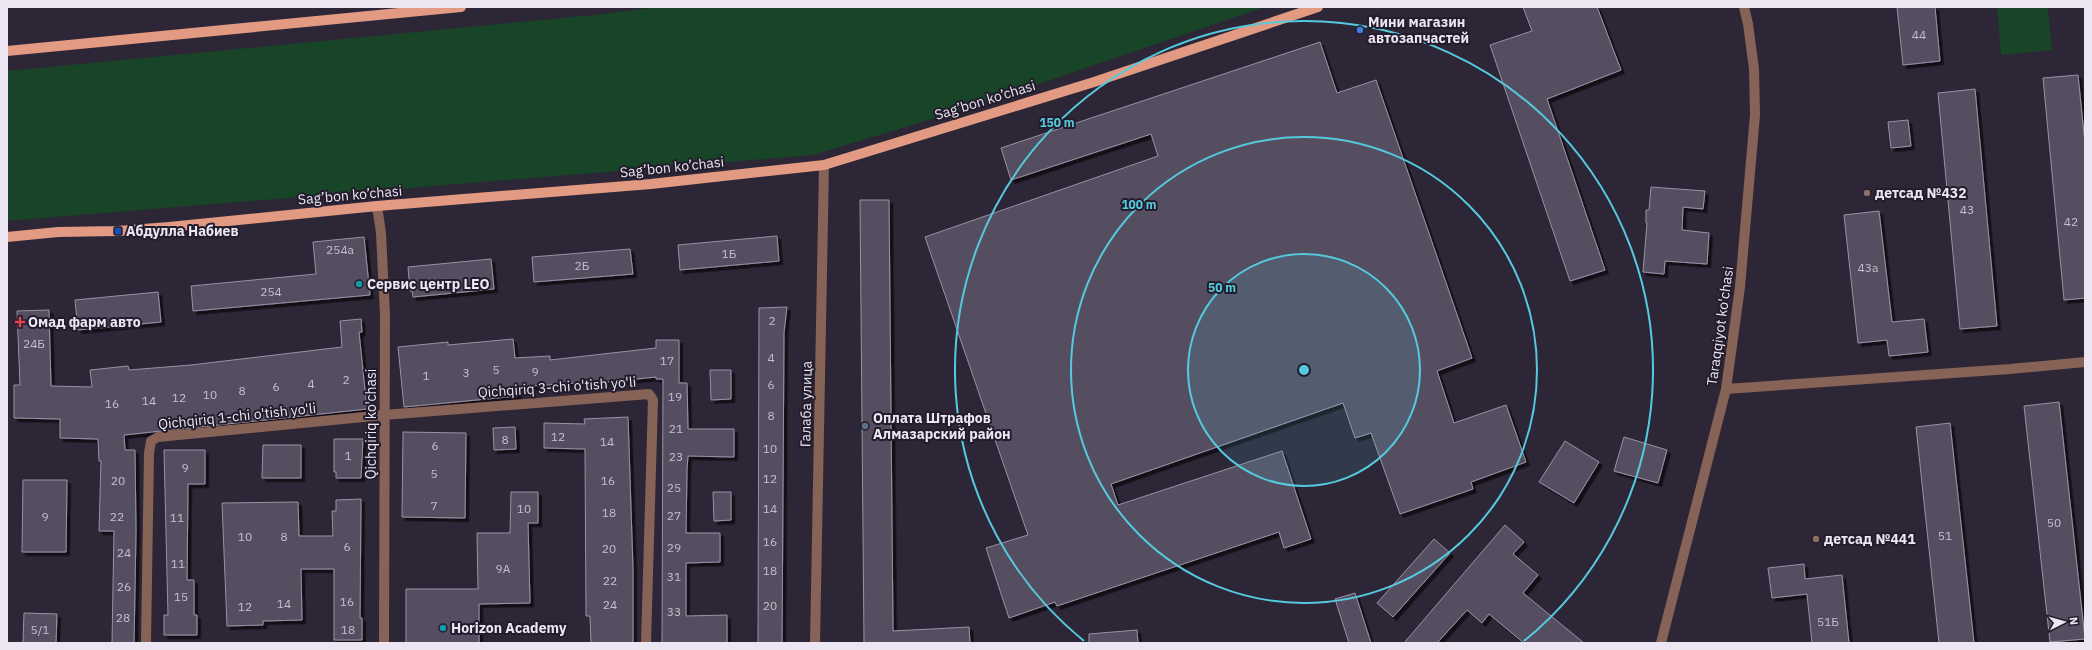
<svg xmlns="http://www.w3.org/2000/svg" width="2092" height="650" font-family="'IBM Plex Sans',sans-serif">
<defs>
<filter id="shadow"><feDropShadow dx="3.5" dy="3.5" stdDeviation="0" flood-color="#0009"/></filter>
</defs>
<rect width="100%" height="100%" fill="#2d2636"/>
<path fill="#184428" d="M 657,7 L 1265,7 L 968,108 L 813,155 L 7,221 L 7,71 L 604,14 Z
M 1997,7 L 2048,7 L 2052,50 L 2001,55 Z"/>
<path fill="#554d60" stroke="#9a91a6" filter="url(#shadow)" d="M 1523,7 L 1597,7 L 1621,70 L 1547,99 L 1605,270 L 1570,281 L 1490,45 L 1532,31 Z
M 1897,7 L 1935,7 L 1940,61 L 1903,65 Z
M 1320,42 L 1337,93 L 1376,80 L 1472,358 L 1437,371 L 1454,423 L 1506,405 L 1526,462 L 1471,482 L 1473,489 L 1400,514 L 1371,433 L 1355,438 L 1343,403 L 1111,484 L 1118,505 L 1282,451 L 1311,539 L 1284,548 L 1279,532 L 1057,606 L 1055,602 L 1009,618 L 986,548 L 1028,535 L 925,237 L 1158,156 L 1151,134 L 1011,180 L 1001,148 Z
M 2078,75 L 2085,144 L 2085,298 L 2064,300 L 2043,78 Z
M 1975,89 L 1997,326 L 1960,329 L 1938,93 Z
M 1908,120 L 1911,146 L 1891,148 L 1888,122 Z
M 1651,187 L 1705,191 L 1703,209 L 1683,207 L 1682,230 L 1709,233 L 1707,264 L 1665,261 L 1664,274 L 1643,272 L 1647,223 L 1646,223 L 1646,210 L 1649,210 Z
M 860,200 L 889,200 L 893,631 L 969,627 L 970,643 L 864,643 Z
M 1879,211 L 1892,322 L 1924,319 L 1928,352 L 1889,356 L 1887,340 L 1858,343 L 1844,215 Z
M 777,236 L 779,261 L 680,270 L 678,245 Z
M 364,237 L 370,295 L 193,311 L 191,286 L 316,274 L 313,242 Z
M 630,249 L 633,274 L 534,282 L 532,257 Z
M 491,259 L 494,289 L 413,297 L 412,291 L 410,291 L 408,267 Z
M 158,292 L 161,322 L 78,330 L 75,300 Z
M 787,307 L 784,332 L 782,643 L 758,643 L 759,308 Z
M 49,310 L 51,386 L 92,387 L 90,370 L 128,366 L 129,370 L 191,365 L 342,347 L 340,321 L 361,319 L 362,332 L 359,332 L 367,409 L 124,435 L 125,450 L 135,450 L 136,531 L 134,643 L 112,643 L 114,531 L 99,531 L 101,461 L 99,461 L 98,439 L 60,438 L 60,419 L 14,418 L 14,385 L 20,385 L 17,311 Z
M 513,339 L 515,358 L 550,356 L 550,360 L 656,348 L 656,340 L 679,340 L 679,383 L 687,383 L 688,429 L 734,429 L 734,457 L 688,456 L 687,469 L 686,533 L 720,533 L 720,562 L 686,563 L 686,616 L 727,615 L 727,643 L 662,643 L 663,379 L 656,379 L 656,377 L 590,384 L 590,382 L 517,387 L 518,396 L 404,407 L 398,347 L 448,342 L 448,345 Z
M 710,370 L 731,370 L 731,399 L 711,400 Z
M 2059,402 L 2085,639 L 2050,642 L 2024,406 Z
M 628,417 L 633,569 L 633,643 L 591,643 L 590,616 L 586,616 L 585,449 L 544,448 L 544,423 L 585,424 L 584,419 Z
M 1950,423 L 1974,643 L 1939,643 L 1916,427 Z
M 515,427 L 516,449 L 494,450 L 493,428 Z
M 403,432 L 466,433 L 465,518 L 402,517 Z
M 1624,437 L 1667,450 L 1658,483 L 1614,471 Z
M 334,439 L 363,439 L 361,478 L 336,478 L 336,472 L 334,472 Z
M 1565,441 L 1599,462 L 1574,503 L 1539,482 Z
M 263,445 L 301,445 L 301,478 L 262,478 Z
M 164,450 L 205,450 L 205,484 L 188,484 L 187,580 L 194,580 L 194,615 L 197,615 L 197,635 L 164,635 L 164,615 L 168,615 Z
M 23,480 L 67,480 L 66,552 L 22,552 Z
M 511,492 L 538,492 L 538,523 L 528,523 L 530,603 L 479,604 L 479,643 L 406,643 L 406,589 L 478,589 L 477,533 L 510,533 Z
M 713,492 L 731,492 L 731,520 L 714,521 Z
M 361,499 L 360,618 L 362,618 L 362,640 L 334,640 L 334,569 L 301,569 L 302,620 L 263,621 L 263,625 L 227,626 L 222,503 L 298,502 L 299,536 L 333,536 L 332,511 L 336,511 L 336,500 Z
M 1505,525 L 1524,542 L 1513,554 L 1538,575 L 1523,593 L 1584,643 L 1524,643 L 1489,614 L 1482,623 L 1467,610 L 1437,643 L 1404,643 Z
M 1434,539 L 1450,553 L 1393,617 L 1377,603 Z
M 1804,564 L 1805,579 L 1842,575 L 1849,643 L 1812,643 L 1807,594 L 1772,598 L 1768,568 Z
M 1355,593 L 1371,643 L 1349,643 L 1335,599 Z
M 24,613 L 57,614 L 56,643 L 23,643 Z
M 1137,630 L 1138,643 L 1089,643 L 1089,634 Z"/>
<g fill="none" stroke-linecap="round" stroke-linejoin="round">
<path stroke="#866257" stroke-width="10" d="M 377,206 L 381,233 L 385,315 L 384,643
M 1726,389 L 2010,369 L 2085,362
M 146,643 L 149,453 L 151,441 L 158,437 L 384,415 L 649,394 L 653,400 L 646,643
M 815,643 L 824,165
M 1661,643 L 1726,389 L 1740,287 L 1755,115 L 1754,69 L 1748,24 L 1744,7"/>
<path stroke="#e29a83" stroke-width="10" d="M 7,51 L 461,7
M 7,237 L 58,232 L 118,231 L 169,227 L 377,206 L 651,184 L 824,165 L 1094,82 L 1318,7"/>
</g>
<circle cx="1304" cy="370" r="116" fill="#55cadf" fill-opacity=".12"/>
<g fill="none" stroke="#55cadf" stroke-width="2">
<circle cx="1304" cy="370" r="116"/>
<circle cx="1304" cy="370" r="233"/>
<path d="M1084 641A349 349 0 1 1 1524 641"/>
</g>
<circle fill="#3f7fe0" stroke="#231c2c" stroke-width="1.5" cx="1360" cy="30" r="4"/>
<g fill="#8d6e63" stroke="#231c2c" stroke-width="1.5">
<circle cx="1867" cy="193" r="4"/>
<circle cx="1816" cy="539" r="4"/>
</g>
<rect fill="#1a4fb4" stroke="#231c2c" stroke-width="1.5" x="114" y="227" width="8" height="8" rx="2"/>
<g fill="#0f9aa8" stroke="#231c2c" stroke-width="1.5">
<circle cx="359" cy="284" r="4"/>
<circle cx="443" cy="628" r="4"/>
</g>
<path fill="#e0444e" stroke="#231c2c" stroke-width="1.5" d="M18 316h4v4h4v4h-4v4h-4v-4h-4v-4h4z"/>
<circle fill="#5c6f8a" stroke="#231c2c" stroke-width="1.5" cx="865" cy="426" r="4"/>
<g text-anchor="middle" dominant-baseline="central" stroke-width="4" stroke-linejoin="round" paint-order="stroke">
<g font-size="12" fill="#c6c0ce">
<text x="1919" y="34">44</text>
<text x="1967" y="209">43</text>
<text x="2071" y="221">42</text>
<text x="340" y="249">254a</text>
<text x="729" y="253">1Б</text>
<text x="582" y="265">2Б</text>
<text x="1868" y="267">43a</text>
<text x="271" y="291">254</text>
<text x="772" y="320">2</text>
<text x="34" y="343">24Б</text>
<text x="771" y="357">4</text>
<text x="667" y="360">17</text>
<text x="496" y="369">5</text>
<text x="535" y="371">9</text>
<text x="466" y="372">3</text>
<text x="426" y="375">1</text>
<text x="346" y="379">2</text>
<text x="311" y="383">4</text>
<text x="771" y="384">6</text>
<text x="276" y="386">6</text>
<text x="242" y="390">8</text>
<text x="210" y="394">10</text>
<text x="675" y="396">19</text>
<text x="179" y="397">12</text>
<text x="149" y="400">14</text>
<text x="112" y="403">16</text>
<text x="771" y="415">8</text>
<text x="676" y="428">21</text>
<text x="558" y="436">12</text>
<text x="505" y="439">8</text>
<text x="607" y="441">14</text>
<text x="435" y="445">6</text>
<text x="770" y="448">10</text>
<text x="348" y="455">1</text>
<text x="676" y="456">23</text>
<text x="185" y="467">9</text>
<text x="434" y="473">5</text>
<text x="770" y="478">12</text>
<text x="118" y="480">20</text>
<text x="608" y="480">16</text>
<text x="674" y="487">25</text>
<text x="434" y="505">7</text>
<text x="524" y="508">10</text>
<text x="770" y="508">14</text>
<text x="609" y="512">18</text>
<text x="674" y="515">27</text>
<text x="45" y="516">9</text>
<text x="117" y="516">22</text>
<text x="177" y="517">11</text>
<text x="2054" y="522">50</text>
<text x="1945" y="535">51</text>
<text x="245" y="536">10</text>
<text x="284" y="536">8</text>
<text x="770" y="541">16</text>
<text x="347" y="546">6</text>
<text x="674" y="547">29</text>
<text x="609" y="548">20</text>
<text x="124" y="552">24</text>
<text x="178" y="563">11</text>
<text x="503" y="568">9A</text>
<text x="770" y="570">18</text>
<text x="674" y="576">31</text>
<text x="610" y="580">22</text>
<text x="124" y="586">26</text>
<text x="181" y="596">15</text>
<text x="347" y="601">16</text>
<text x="284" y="603">14</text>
<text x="610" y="604">24</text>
<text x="770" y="605">20</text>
<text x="245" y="606">12</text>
<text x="674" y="611">33</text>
<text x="123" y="617">28</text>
<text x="1828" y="621">51Б</text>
<text x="40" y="629">5/1</text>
<text x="348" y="629">18</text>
</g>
<g font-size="14" font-weight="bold" fill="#ebe6f2" stroke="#231c2c" text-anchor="start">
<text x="1368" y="22">Мини магазин<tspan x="1368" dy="16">автозапчастей</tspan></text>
<text x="1875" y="193">детсад №432</text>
<text x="126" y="231">Абдулла Набиев</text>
<text x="367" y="284">Сервис центр LEO</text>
<text x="28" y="322">Омад фарм авто</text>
<text x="873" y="418">Оплата Штрафов<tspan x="873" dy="16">Aлмазарский район</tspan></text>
<text x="1824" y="539">детсад №441</text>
<text x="451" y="628">Horizon Academy</text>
</g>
<g font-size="14" fill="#ebe6f2" stroke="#231c2c">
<text transform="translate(985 100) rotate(-17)">Sag’bon ko’chasi</text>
<text transform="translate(672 167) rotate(-6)">Sag’bon ko’chasi</text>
<text transform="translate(350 195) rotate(-5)">Sag’bon ko’chasi</text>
<text transform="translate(1720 326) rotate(-82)">Taraqqiyot ko'chasi</text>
<text transform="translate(557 387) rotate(-4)">Qichqiriq 3-chi o'tish yo'li</text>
<text transform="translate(806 404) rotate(-89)">Галаба улица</text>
<text transform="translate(237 416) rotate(-6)">Qichqiriq 1-chi o'tish yo'li</text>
<text transform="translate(371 424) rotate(-90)">Qichqiriq ko'chasi</text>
</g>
</g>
<circle cx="1304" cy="370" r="6" fill="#55cadf" stroke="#231c2c" stroke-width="2"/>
<g font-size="12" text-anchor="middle" font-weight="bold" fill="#55cadf" stroke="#231c2c" stroke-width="4" stroke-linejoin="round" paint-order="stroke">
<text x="1057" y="127">150 m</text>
<text x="1139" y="209">100 m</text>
<text x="1222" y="292">50 m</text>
</g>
<rect width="2092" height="650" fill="none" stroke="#ebe6f2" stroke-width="16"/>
<g transform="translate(2064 622) rotate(84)" stroke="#231c2c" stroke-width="3" paint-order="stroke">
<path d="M0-3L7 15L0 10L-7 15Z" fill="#ebe6f2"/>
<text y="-6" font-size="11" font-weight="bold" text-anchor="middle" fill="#ebe6f2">N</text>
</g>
</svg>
